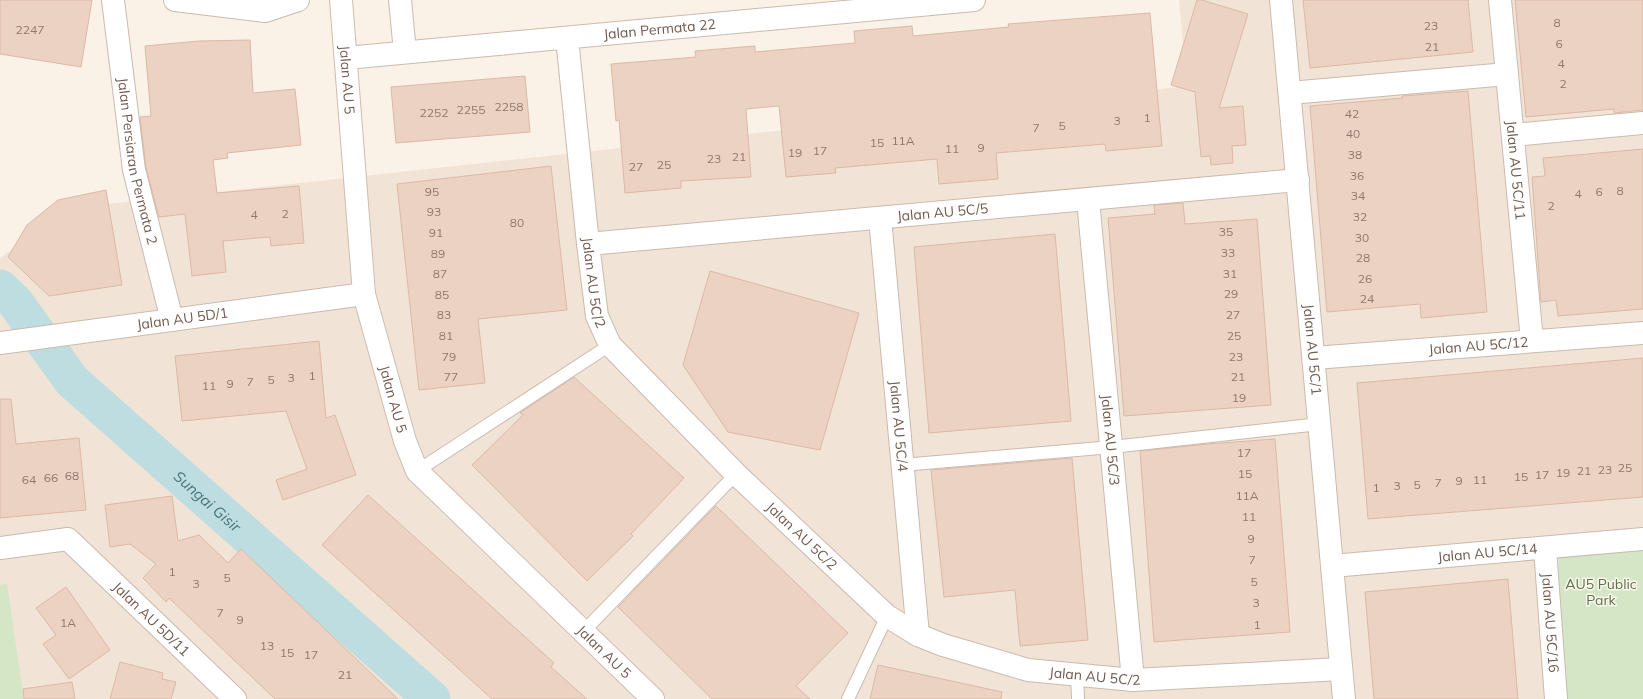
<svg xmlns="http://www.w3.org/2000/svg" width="1643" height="699" font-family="Mulish,sans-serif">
<rect width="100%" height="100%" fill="#faf2e7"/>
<path fill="#f1e4d6" d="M 1179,0 L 1643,0 L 1643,699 L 0,699 L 0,258 L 71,208 L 1187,86 Z"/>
<path fill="#d5e6c7" d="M 1643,546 L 1643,699 L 1564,699 L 1558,553 Z
M 7,584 L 24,699 L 0,699 L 0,585 Z"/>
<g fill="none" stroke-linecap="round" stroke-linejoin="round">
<path stroke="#bedde1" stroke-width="37" id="s1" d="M 0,288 L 15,302 L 72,381 L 432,699"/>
</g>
<path fill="#ecd2c2" stroke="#ddb8a4" d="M 0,0 L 92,0 L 81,67 L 0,54 Z
M 1197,0 L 1202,0 L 1248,14 L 1219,108 L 1243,106 L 1246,145 L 1232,146 L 1233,163 L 1211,165 L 1210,156 L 1201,157 L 1195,92 L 1171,85 Z
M 1303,0 L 1468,0 L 1473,52 L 1310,68 Z
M 1515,0 L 1643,0 L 1643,110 L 1614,113 L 1614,109 L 1526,117 Z
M 1150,13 L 1162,146 L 1106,151 L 1105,144 L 996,153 L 998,179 L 939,184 L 937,159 L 835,168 L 836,173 L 786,177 L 779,106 L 746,109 L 751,177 L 681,181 L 681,188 L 625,193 L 619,120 L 616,121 L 611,64 L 696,57 L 695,51 L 755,46 L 755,52 L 855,43 L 854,31 L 912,26 L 913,36 L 1009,27 L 1008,24 Z
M 250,40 L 253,93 L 295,89 L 301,145 L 227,153 L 228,158 L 213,160 L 217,193 L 299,186 L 304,243 L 271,246 L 270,237 L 223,241 L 226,272 L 192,276 L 185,214 L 159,217 L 146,168 L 140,117 L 151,116 L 145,46 L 199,41 Z
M 525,76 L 530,132 L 396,143 L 391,87 Z
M 1468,91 L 1487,312 L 1421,318 L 1420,304 L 1327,312 L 1310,106 L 1403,98 L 1402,96 Z
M 1643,149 L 1643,309 L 1558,316 L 1556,300 L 1541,302 L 1532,177 L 1545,176 L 1543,158 Z
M 551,166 L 567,310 L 478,319 L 485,383 L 419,390 L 397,184 Z
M 106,190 L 122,285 L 49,296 L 8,257 L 27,225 L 58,200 Z
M 1183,203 L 1185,224 L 1257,219 L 1271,405 L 1124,416 L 1108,218 L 1155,214 L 1154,205 Z
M 1055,234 L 1071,421 L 929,433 L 914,247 Z
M 710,271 L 859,313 L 820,450 L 728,432 L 683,365 Z
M 319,341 L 326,418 L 335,415 L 356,475 L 283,500 L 276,480 L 307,469 L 286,411 L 182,421 L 175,356 Z
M 1643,358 L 1643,497 L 1368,519 L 1357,383 Z
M 574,377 L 684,478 L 631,534 L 633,536 L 587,581 L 472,465 L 523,415 L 520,413 Z
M 0,399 L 11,399 L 16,444 L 79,438 L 86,510 L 0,518 Z
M 1275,439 L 1290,632 L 1154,642 L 1140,451 L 1208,444 Z
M 1072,458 L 1088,640 L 1020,646 L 1015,590 L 944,597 L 931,470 Z
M 368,495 L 554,663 L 551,667 L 587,699 L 492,699 L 322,545 Z
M 172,496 L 178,541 L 199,535 L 228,563 L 241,549 L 398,699 L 275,699 L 169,598 L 166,602 L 143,578 L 156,564 L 130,544 L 110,547 L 105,505 Z
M 716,506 L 848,633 L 796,686 L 810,699 L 712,699 L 618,607 Z
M 1508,579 L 1518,699 L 1374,699 L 1365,592 Z
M 66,587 L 110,650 L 69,679 L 43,644 L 56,635 L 36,608 Z
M 120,662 L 163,673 L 162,679 L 176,682 L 171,699 L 110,699 Z
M 878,665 L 1002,692 L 1001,699 L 870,699 Z
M 72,682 L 75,699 L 24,699 L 23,689 Z"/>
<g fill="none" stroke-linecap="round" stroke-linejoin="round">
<g stroke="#cbbaae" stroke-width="14">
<path id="lane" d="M 902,465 L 1112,447 L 1319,424
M 417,471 L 610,345
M 583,632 L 736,474
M 1077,676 L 1078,699
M 848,699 L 887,616"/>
</g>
<g stroke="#cbbaae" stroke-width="24">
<g id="street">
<path id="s2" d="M 113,0 L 134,170 L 172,320"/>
<path d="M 175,0 L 265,11 L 298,0"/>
<path d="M 400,0 L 405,52"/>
<path id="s3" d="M 1281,0 L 1344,699"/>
<path id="s4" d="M 1500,0 L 1532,341"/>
<path id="s5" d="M 567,38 L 588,244 L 597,316 L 610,345 L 736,474 L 887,616 L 918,635 L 943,645 L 1028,670 L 1133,680 L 1341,669"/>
<path id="s6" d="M 346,58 L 974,0"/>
<path d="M 1290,93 L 1507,74"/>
<path d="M 1513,135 L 1643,123"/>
<path id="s7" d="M 1088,200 L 1133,680"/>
<path id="s8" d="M 880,218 L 918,635"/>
<path id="s9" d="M 588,244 L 1298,180"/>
<path id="s10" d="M 0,343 L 364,294"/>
<path id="s11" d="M 1314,358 L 1643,333"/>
<path id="s12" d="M 0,548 L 68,539 L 235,699"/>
<path id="s13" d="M 1545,548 L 1556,699"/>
<path id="s14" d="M 1332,566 L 1643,539"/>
</g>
</g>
<g stroke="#cfbcaf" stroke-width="24">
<g id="secondary">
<path id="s15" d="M 341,0 L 364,294 L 405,441 L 417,471 L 653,699"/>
</g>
</g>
<use href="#lane" stroke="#fff" stroke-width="12"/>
<use href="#street" stroke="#fff" stroke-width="22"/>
<use href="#secondary" stroke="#fff" stroke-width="22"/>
</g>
<g text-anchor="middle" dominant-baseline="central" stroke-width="3" stroke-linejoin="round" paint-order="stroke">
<g font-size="12" fill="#90786b">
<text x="1557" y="22">8</text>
<text x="1431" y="25">23</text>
<text x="30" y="29">2247</text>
<text x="1559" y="43">6</text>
<text x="1432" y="46">21</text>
<text x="1561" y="63">4</text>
<text x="1563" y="83">2</text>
<text x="509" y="106">2258</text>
<text x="471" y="109">2255</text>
<text x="434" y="112">2252</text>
<text x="1352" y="113">42</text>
<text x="1147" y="117">1</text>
<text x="1117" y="120">3</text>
<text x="1062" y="125">5</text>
<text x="1036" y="127">7</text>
<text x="1353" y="133">40</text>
<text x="903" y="140">11A</text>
<text x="877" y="142">15</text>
<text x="981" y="147">9</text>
<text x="952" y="148">11</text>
<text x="820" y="150">17</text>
<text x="795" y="152">19</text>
<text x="1355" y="154">38</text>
<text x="739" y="156">21</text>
<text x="714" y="158">23</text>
<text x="664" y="164">25</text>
<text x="636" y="166">27</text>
<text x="1357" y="175">36</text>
<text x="1620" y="190">8</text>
<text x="432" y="191">95</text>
<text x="1599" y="191">6</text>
<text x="1578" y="193">4</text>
<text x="1358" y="195">34</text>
<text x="1551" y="205">2</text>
<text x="434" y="211">93</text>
<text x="285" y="213">2</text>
<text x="254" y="214">4</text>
<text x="1360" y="216">32</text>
<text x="517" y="222">80</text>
<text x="1226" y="231">35</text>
<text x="436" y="232">91</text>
<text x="1362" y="237">30</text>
<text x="1228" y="252">33</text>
<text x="438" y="253">89</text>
<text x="1363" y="257">28</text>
<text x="440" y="273">87</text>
<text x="1230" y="273">31</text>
<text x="1365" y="278">26</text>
<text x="1231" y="293">29</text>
<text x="442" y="294">85</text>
<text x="1367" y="298">24</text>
<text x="444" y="314">83</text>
<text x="1233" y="314">27</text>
<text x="446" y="335">81</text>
<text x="1234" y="335">25</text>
<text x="449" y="356">79</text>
<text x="1236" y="356">23</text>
<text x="312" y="375">1</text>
<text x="451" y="376">77</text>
<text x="1238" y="376">21</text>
<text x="291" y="377">3</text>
<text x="271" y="379">5</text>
<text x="250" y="381">7</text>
<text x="230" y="383">9</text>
<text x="209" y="385">11</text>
<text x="1239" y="397">19</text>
<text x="1244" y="452">17</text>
<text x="1625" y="467">25</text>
<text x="1605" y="469">23</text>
<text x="1584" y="470">21</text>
<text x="1563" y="472">19</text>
<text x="1245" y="473">15</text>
<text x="1542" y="474">17</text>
<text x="72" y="475">68</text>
<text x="1521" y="476">15</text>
<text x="51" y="477">66</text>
<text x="29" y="479">64</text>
<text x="1480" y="479">11</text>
<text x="1459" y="480">9</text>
<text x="1438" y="482">7</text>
<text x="1417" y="484">5</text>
<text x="1397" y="485">3</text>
<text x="1376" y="487">1</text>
<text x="1247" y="495">11A</text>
<text x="1249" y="516">11</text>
<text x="1251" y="538">9</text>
<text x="1252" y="559">7</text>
<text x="172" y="571">1</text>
<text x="227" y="577">5</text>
<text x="1254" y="581">5</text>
<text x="196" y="583">3</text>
<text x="1256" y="602">3</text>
<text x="220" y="612">7</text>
<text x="240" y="619">9</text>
<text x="68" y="622">1A</text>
<text x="1257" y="624">1</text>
<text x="267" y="645">13</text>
<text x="287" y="652">15</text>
<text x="311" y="654">17</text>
<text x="345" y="674">21</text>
</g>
<g font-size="14" fill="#715a4e" stroke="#fdf6ed">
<text stroke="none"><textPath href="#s6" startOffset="315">Jalan Permata 22</textPath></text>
<text stroke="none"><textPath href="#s15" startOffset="80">Jalan AU 5</textPath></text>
<text stroke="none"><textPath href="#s2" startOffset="163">Jalan Persiaran Permata 2</textPath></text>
<text stroke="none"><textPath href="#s4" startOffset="171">Jalan AU 5C/11</textPath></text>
<text stroke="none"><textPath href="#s9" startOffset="356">Jalan AU 5C/5</textPath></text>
<text stroke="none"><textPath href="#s5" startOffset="246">Jalan AU 5C/2</textPath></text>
<text stroke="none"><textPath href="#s10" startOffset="184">Jalan AU 5D/1</textPath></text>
<text stroke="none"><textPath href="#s11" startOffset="165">Jalan AU 5C/12</textPath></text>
<text stroke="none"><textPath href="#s3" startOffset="351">Jalan AU 5C/1</textPath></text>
<text stroke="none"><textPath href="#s15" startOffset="404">Jalan AU 5</textPath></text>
<text stroke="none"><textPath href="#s8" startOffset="209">Jalan AU 5C/4</textPath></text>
<text stroke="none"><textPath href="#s7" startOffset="241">Jalan AU 5C/3</textPath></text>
<text stroke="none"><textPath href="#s5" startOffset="582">Jalan AU 5C/2</textPath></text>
<text stroke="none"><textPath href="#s14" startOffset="156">Jalan AU 5C/14</textPath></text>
<text stroke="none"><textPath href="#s12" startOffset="184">Jalan AU 5D/11</textPath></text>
<text stroke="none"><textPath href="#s13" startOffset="75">Jalan AU 5C/16</textPath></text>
<text stroke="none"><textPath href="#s15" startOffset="740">Jalan AU 5</textPath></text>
<text stroke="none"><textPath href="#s5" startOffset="918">Jalan AU 5C/2</textPath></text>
</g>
<g font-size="14" fill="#567648" stroke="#fdf6ed">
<text x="1601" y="584">AU5 Public<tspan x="1601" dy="16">Park</tspan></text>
</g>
<g font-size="15" font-style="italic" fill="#47747b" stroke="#fdf6ed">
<text stroke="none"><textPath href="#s1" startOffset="299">Sungai Gisir</textPath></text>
</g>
</g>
</svg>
